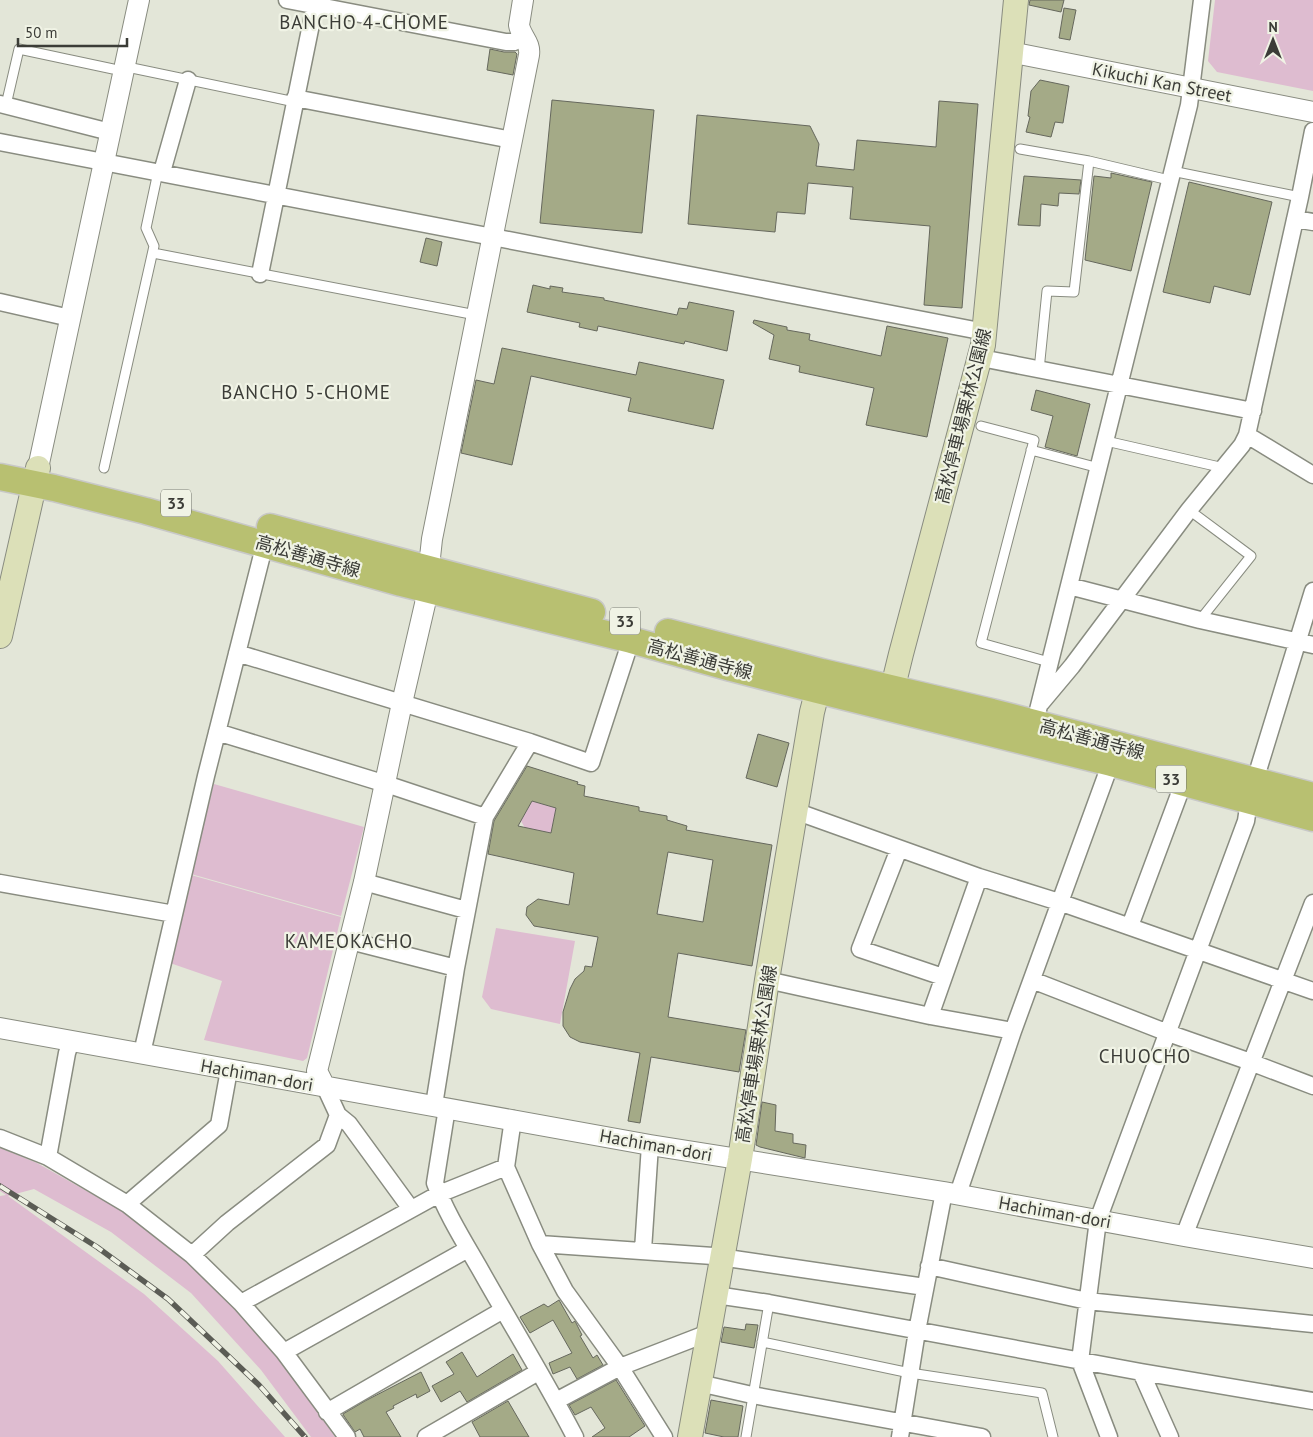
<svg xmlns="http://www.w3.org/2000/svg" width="1313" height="1437" font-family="'PT Sans','Noto Sans JP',sans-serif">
<rect width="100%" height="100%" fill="#e3e6d8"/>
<path fill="#debcd0" d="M 1215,0 L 1313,0 L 1313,91 L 1217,72 L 1208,61 Z
M 214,784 L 364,827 L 341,916 L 191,874 Z
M 532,801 L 556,808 L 551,833 L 525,828 L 521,821 Z
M 191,875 L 341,917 L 307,1058 L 303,1061 L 204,1040 L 222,981 L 170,963 Z
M 496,928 L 575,941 L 560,1024 L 491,1009 L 482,997 Z
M 0,1148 L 37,1163 L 122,1211 L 200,1273 L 277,1353 L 335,1437 L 311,1437 L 261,1370 L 191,1293 L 111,1232 L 34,1189 L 8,1196 L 144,1294 L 218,1361 L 285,1437 L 0,1437 L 0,1196 L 6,1195 L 0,1191 Z"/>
<path fill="#a4aa87" stroke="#66685d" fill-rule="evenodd" d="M 1030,0 L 1064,0 L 1061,12 L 1029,5 Z
M 1064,8 L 1076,10 L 1070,40 L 1059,38 Z
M 490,49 L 504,52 L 515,52 L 517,54 L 513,75 L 487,70 Z
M 1040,80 L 1069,86 L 1063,123 L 1055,122 L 1051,137 L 1026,132 L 1030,117 L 1028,116 L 1031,91 Z
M 552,100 L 654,110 L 642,233 L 540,223 Z
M 939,101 L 978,104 L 962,308 L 924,305 L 930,226 L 850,219 L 853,187 L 808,183 L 805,214 L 777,212 L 775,232 L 688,224 L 697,115 L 810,126 L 819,144 L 816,166 L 854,170 L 857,140 L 936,147 Z
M 1111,173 L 1152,182 L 1131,271 L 1085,260 L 1094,176 L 1111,178 Z
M 1024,176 L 1081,180 L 1079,194 L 1059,193 L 1058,206 L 1041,204 L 1040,226 L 1018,225 Z
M 1189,182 L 1272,202 L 1250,295 L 1214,286 L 1210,303 L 1163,292 Z
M 426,238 L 442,242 L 437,266 L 420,262 Z
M 533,285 L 550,289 L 550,286 L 563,288 L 562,292 L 604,298 L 604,300 L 677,315 L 679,308 L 687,309 L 689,302 L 734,311 L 727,351 L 685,341 L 684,344 L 598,326 L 597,331 L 579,327 L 580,323 L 527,312 Z
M 754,320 L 787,327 L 787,330 L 810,334 L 809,340 L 881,356 L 887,326 L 948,338 L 927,437 L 866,425 L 874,388 L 799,372 L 800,366 L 769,359 L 774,335 L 753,323 Z
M 502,348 L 636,375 L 639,362 L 724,380 L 713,429 L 628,411 L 631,398 L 531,376 L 512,465 L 461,453 L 476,380 L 494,384 Z
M 1036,390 L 1090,404 L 1077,456 L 1045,447 L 1053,416 L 1031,410 Z
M 758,734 L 789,743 L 777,787 L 746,778 Z
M 527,766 L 578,782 L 577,784 L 585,786 L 584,796 L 639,807 L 639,811 L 667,816 L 667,820 L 687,826 L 686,830 L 772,845 L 752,966 L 678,953 L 668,1017 L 746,1030 L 739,1072 L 651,1057 L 640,1123 L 628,1121 L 640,1053 L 580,1042 L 570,1037 L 563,1026 L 563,1012 L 570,989 L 575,979 L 584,971 L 585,966 L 592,967 L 598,937 L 534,926 L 526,915 L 527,907 L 538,899 L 569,905 L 574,873 L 488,854 L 494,821 ZM 532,801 L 556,808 L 551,833 L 518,826 ZM 668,852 L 713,860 L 703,922 L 657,914 Z
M 762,1102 L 776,1105 L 775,1131 L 793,1134 L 793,1143 L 806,1145 L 805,1158 L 760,1147 L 756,1145 Z
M 559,1300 L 572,1323 L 575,1321 L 582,1335 L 580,1336 L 593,1358 L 597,1355 L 603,1365 L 577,1379 L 570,1367 L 553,1374 L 549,1363 L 572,1353 L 553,1320 L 530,1333 L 520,1317 L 544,1304 L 548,1307 Z
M 746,1324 L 758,1325 L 754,1348 L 721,1342 L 724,1327 L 745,1330 Z
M 462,1352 L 477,1377 L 513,1354 L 522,1370 L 467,1402 L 460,1391 L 441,1402 L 432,1386 L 454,1374 L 446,1362 Z
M 421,1372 L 430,1391 L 417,1398 L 416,1394 L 393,1406 L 394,1408 L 386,1412 L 401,1437 L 364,1437 L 360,1429 L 355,1432 L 344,1416 L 343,1414 L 365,1401 Z
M 616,1380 L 645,1426 L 629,1437 L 592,1437 L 605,1428 L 591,1407 L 575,1415 L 569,1405 Z
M 711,1400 L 743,1406 L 738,1437 L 724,1437 L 705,1433 Z
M 508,1401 L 529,1437 L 480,1437 L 472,1422 Z"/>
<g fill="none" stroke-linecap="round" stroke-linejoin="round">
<g stroke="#898c80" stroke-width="11">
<path id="service" d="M 132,68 L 295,102
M 6,105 L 19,49 L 113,69
M 1020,149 L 1089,161 L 1169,180
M 1172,171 L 1300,197
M 153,253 L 476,315
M 1039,370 L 1047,291 L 1074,292 L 1089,161
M 981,426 L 1034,440 L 981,643 L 1049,662
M 1106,441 L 1224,468
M 1031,450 L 1099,468
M 104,468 L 154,246 L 146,228 L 158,172
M 1189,510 L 1251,556 L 1200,620
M 762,1342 L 910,1373 L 1042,1393 L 1053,1437
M 746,1437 L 769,1303"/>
</g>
<g stroke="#898c80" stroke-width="19">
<path id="minor" d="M 287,0 L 506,42 L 514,42 L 524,37
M 295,98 L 512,140
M 0,104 L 110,132
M 0,142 L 985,332
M 162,172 L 188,80
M 1295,219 L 1313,222
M 260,274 L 316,0
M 0,302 L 70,318
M 981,358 L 1253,411
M 1247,435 L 1313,475
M 1069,586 L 1200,620 L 1313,645
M 237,653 L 530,742
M 1041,703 L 1072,666 L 1189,510 L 1242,445 L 1247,435 L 1300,197 L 1313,131
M 1033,730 L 1189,105 L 1202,0
M 217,732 L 386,784 L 485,817
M 795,811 L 979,877 L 1059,902 L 1313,991
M 899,849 L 860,949 L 943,977
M 364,882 L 466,910
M 0,883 L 174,914
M 1130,926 L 1186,776
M 350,941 L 456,968
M 767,980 L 930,1016 L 1013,1031
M 1032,980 L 1168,1033 L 1245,1060 L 1313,1086
M 930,1016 L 979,877
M 142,1053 L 206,776 L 265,543
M 434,1105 L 456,968 L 485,817 L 530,742 L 591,763 L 631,640
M 447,1108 L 435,1183 C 446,1213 465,1243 481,1271 C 512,1326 546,1381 575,1437
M 338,1115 L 349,1124 L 411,1209
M 513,1119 L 506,1167 L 540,1244 L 565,1291 L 620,1367 L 664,1437
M 0,1138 L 48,1157 L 127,1204 L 192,1255 L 241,1303 L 284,1352 L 347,1437
M 48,1157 L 67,1053 L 71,1041
M 958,1194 L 1013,1031 L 1114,754
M 127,1204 L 219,1125 L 229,1070
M 1184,1236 L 1313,903
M 540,1244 L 713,1256 L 925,1287
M 643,1250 L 650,1145
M 192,1255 L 227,1223 L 327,1145 L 338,1115 L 325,1087
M 929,1266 L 1087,1301 L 1313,1324
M 716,1295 L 769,1303 L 1141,1372 L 1313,1401
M 241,1303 L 439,1194 L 506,1167
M 284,1352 L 468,1249
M 1141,1372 L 1170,1437
M 699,1383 L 752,1395 L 982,1437
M 556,1401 L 620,1367 L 708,1333
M 327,1412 L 503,1310
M 426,1437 L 538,1372
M 900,1437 L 917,1331 L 944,1192
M 1109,1437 L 1080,1361 L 1098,1220 L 1246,821 L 1249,801 L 1260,764 L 1313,591"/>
</g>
<g stroke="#898c80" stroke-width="22">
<path id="tertiary" d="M 1010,52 L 1313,112
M 38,468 L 139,0
M 0,1028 L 650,1145 L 944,1192 L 1184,1236 L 1313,1258
M 325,1087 L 317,1071 L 364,882 L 402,703 L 425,604 L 432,539 L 529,55 C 531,42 521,37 519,25 L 523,0"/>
</g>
<g stroke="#898c80" stroke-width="26">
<path id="secondary" d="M 0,636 L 38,468
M 888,707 L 901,654 L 983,345 L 1016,0
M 690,1437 L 740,1159 L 767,980 L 812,712 L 822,673"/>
</g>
<g stroke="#c8c8c7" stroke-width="29">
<path id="primary" d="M 0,477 L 54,488 L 146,511 L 401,583 L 631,640 L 731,668 L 817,690 L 1111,763 L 1313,818
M 270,527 L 592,612
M 668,632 L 822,672 L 992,712 L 1313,796"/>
</g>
<use href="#service" stroke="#fff" stroke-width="9"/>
<use href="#minor" stroke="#fff" stroke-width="16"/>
<use href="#tertiary" stroke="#fff" stroke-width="20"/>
<use href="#secondary" stroke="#dce0b8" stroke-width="24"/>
<use href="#primary" stroke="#b8c071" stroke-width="26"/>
<g stroke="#5b5c55" stroke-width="5.5">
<path id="rail" d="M 0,1186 L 97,1247 L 168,1299 L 259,1385 L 305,1437"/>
</g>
<use href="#rail" stroke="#f0f3e5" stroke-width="4" stroke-dasharray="11" stroke-linecap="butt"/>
</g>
<g text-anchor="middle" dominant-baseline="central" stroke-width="4.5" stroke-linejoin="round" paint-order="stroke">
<g fill="#f0f3e5" stroke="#71736b" stroke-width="1">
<rect x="161" y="489.5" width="30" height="27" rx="4"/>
<rect x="610" y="607.5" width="30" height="27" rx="4"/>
<rect x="1156" y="765.5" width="30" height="27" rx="4"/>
</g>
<g font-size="16" font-weight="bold" fill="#3b3c37">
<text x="176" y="503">33</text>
<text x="625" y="621">33</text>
<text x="1171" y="779">33</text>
</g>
<g font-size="18" fill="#3b3c37" stroke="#f0f3e5">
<text transform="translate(1162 82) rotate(11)">Kikuchi Kan Street</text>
<text transform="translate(963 416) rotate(-76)">高松停車場栗林公園線</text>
<text transform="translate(308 556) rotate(16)">高松善通寺線</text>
<text transform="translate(700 659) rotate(15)">高松善通寺線</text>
<text transform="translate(1092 739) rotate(15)">高松善通寺線</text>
<text transform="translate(756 1054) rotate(-81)">高松停車場栗林公園線</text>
<text transform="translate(257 1075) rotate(10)">Hachiman-dori</text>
<text transform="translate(656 1145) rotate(10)">Hachiman-dori</text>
<text transform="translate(1055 1212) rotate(10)">Hachiman-dori</text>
</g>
<g font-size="19" letter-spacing="1" fill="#3b3c37" stroke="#f0f3e5">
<text x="364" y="22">BANCHO 4-CHOME</text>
<text x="306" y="392">BANCHO 5-CHOME</text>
<text x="349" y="941">KAMEOKACHO</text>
<text x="1145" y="1056">CHUOCHO</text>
</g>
</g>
<g transform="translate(1273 40)" stroke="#f0f3e5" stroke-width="4" paint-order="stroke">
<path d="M0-4L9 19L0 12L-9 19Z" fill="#3b3c37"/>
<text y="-8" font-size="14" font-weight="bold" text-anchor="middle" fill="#3b3c37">N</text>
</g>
<path d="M18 38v8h109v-8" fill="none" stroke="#3b3c37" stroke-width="2.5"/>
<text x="25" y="38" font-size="15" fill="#3b3c37" stroke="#f0f3e5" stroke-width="4" paint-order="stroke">50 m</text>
</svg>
